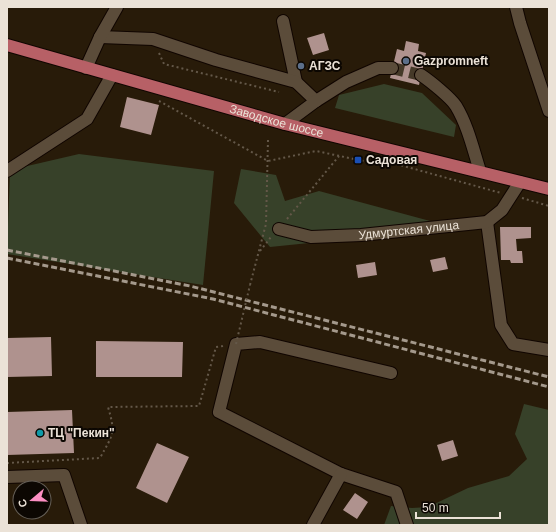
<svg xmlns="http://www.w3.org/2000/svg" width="556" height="532" font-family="Helvetica,sans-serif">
<rect width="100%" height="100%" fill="#281b09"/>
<path fill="#374129" d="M 384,84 L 422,93 L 456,125 L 454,137 L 335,108 L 339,95 Z
M 79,154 L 214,171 L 203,285 L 7,254 L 10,170 Z
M 241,169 L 276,175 L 285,201 L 319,191 L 456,228 L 270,247 L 234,203 Z
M 524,404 L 549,410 L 549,525 L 384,525 L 391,506 L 412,508 L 428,507 L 468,488 L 509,476 L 527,459 L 515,434 Z"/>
<path fill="#af928e" d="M 324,33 L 329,50 L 313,55 L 307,38 Z
M 406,41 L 419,44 L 418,51 L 426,53 L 419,85 L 390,78 L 397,49 L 404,51 Z
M 127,97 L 159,105 L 151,135 L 120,127 Z
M 500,227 L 531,227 L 531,238 L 516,239 L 517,251 L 522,251 L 523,263 L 511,263 L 510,260 L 501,260 Z
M 445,257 L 448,269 L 433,272 L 430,260 Z
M 375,262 L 377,275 L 358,278 L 356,265 Z
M 51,337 L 52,376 L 7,377 L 7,338 Z
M 96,341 L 183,342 L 182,377 L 96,377 Z
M 72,410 L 74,453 L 7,455 L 7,412 Z
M 453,440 L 458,456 L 442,461 L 437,445 Z
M 157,443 L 189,457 L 167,503 L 136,488 Z
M 355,493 L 368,502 L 357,519 L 343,510 Z"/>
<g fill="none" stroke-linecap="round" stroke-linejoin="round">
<path stroke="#453928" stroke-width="12" stroke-dasharray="12 6" stroke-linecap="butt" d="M 392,68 L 421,75"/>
<g stroke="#100500" stroke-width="14">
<g id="minor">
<path d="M 516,7 L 520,23 L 549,111"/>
<path d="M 283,21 L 296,82"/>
<path d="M 100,37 L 153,39 L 216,60 L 296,82 L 316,101"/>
<path d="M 86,68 L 100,37 L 117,7"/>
<path d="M 421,75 C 430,81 451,98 456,106 C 468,126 473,149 480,171"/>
<path d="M 285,124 L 316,101 L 346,82 L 378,68 L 392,68"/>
<path d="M 7,171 L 87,119 L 112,75"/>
<path d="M 487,222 L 501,325 L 513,344 L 549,350"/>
<path id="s1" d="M 279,229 L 311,237 L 361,235 L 487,222 L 502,210 L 520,182"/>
<path d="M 391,373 L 260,342 L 236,344 L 219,412 L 341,474 L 396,492 L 407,525"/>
<path d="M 7,477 L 64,475 L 81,525"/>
<path d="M 313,525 L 341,474"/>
</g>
</g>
<g stroke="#100500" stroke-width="14">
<g id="major">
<path id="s2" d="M 7,45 L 285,124 L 549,189"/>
</g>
</g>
<path stroke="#645849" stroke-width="2" stroke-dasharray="2 3" stroke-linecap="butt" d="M 159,53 L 164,64 L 279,92
M 159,101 L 268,161 L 316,151 L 373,163 L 400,165 L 501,193
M 522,198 L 549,206
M 287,219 L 339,156
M 260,251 L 271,237
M 250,285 L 266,224 L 268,140
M 7,463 L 100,458 C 113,434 116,434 108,407 L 199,406 L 216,347 L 224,346"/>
<use href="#minor" stroke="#5b4c3a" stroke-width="12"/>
<use href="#major" stroke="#b76066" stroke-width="12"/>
<path stroke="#a4998c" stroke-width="3" stroke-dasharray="6 3" stroke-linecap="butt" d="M 7,250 L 190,286 L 549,377
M 7,258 L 213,299 L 549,387"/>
<path stroke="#645849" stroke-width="2" stroke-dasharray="2 3" stroke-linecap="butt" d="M 236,344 L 250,285"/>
</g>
<g fill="#5c6f8a" stroke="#0c0702" stroke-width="1.5">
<circle cx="406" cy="61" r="4"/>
<circle cx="301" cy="66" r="4"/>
</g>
<rect fill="#1a4fb4" stroke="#0c0702" stroke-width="1.5" x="354" y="156" width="8" height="8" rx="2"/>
<circle fill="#0f9aa8" stroke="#0c0702" stroke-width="1.5" cx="40" cy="433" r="4"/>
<g text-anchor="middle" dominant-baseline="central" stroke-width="4" stroke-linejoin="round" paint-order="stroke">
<g font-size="12" font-weight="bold" fill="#ebe2d7" stroke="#0c0702" text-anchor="start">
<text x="414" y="61">Gazpromneft</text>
<text x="309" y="66">АГЗС</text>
<text x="366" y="160">Садовая</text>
<text x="48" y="433">ТЦ "Пекин"</text>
</g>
<g font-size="12" fill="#ebe2d7" stroke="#0c0702">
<text stroke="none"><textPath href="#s2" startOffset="280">Заводское шоссе</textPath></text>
<text stroke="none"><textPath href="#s1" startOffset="131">Удмуртская улица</textPath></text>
</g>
</g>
<rect width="556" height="532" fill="none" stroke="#ebe2d7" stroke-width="16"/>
<g transform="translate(32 500) rotate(251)"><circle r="19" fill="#0c0702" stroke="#655f57"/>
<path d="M0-3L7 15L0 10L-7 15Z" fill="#fc8fc3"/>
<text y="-6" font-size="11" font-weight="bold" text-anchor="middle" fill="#ebe2d7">С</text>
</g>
<path d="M416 512v6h84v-6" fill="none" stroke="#ebe2d7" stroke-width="2"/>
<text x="422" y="512" font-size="12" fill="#ebe2d7" stroke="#0c0702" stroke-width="3" paint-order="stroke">50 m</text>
</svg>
